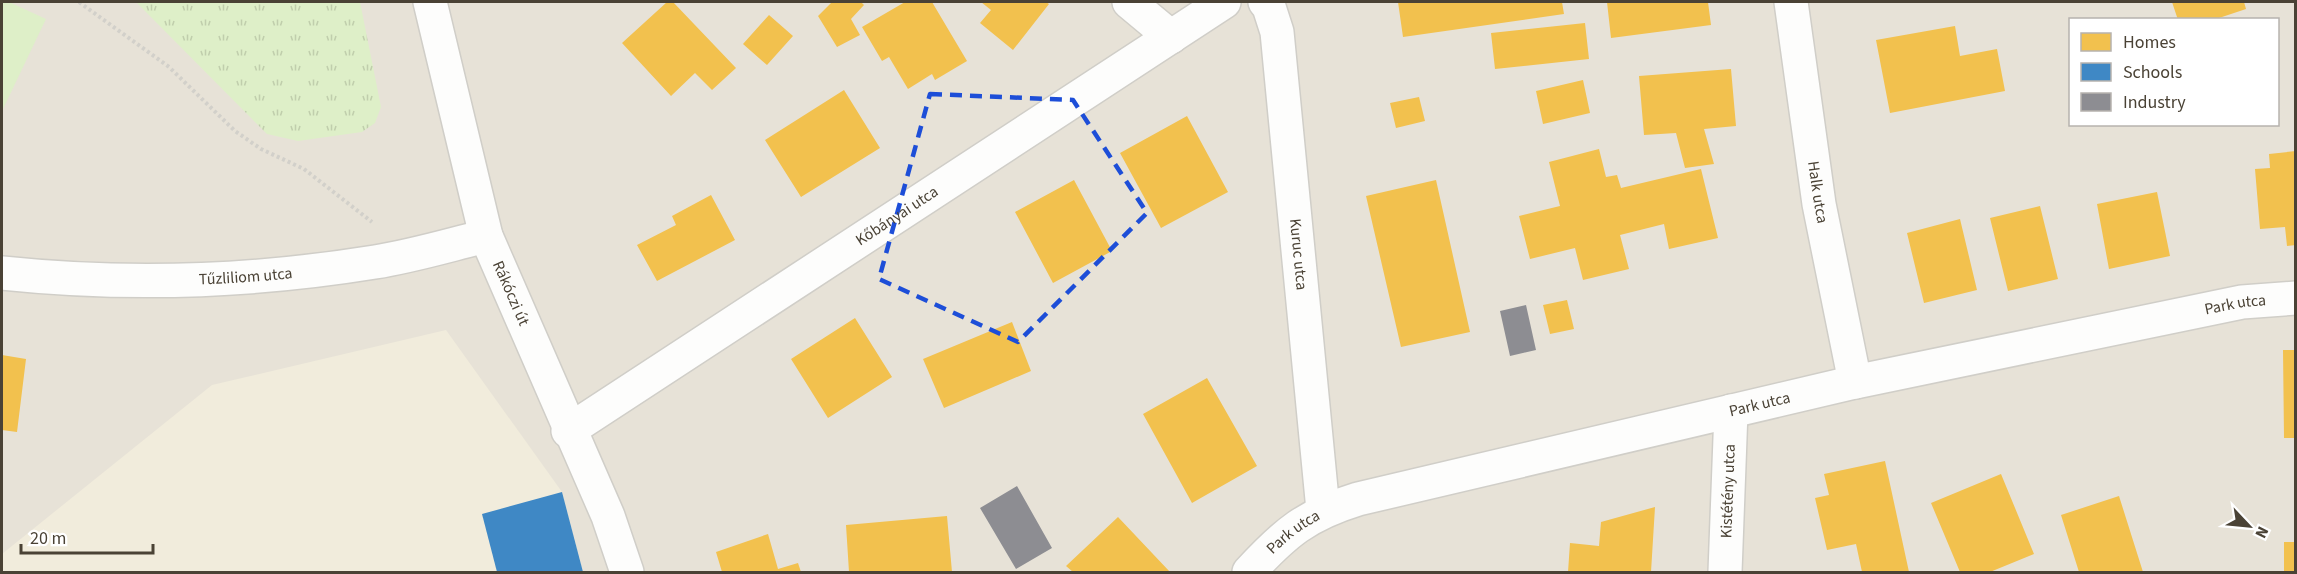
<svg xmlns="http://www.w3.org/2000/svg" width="2297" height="574" font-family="'Source Sans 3',sans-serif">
<defs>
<pattern id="park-tufts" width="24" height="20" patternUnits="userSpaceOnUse" patternTransform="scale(1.5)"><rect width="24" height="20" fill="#deefc8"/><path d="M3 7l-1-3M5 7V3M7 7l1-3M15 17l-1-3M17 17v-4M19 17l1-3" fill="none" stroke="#c0ceac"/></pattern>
</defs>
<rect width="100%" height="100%" fill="#f2f0ea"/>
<path fill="#e7e2d7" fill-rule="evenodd" d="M 2,2 L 2295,2 L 2295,572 L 2,572 ZM 2070,20 L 2278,20 L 2278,124 L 2070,124 Z"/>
<path fill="#f1ecdc" d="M 446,330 L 562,492 L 583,572 L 2,572 L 2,554 L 212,385 Z"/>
<path fill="url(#park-tufts)" d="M 136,2 L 360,2 L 381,107 L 375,123 L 362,132 L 298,141 L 267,134 Z"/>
<path fill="#deefc8" d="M 2,2 L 9,2 L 46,19 L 3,109 Z"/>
<path fill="#f2c14e" d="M 667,2 L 673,2 L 736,68 L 712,90 L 695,73 L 671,96 L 622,43 Z
M 832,2 L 861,2 L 864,5 L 851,19 L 860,35 L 837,47 L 818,16 Z
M 905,2 L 932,2 L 967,61 L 935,80 L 932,74 L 908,89 L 889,57 L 882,61 L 862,27 Z
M 981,2 L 1046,2 L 1049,4 L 1013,50 L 980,23 L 991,10 Z
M 1398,2 L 1562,2 L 1564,14 L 1403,37 Z
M 1607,2 L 1708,2 L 1711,25 L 1611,38 Z
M 2172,2 L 2244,2 L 2246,9 L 2213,20 L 2178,20 Z
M 769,15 L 793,36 L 767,65 L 743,44 Z
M 1585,23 L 1589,59 L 1495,69 L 1491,33 Z
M 1955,26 L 1960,56 L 1997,49 L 2005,91 L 1890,113 L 1876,40 Z
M 1731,69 L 1736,126 L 1704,129 L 1714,164 L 1685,168 L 1676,133 L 1644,135 L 1639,76 Z
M 1583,80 L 1590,113 L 1543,124 L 1536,91 Z
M 844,90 L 880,148 L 801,197 L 765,140 Z
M 1419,97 L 1425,121 L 1396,128 L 1390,103 Z
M 1187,116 L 1228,192 L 1161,228 L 1120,153 Z
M 1599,149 L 1606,177 L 1617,175 L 1621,188 L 1701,169 L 1718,238 L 1669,249 L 1664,224 L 1620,235 L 1629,269 L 1583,280 L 1575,248 L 1530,259 L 1519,216 L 1560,206 L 1549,162 Z
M 2296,151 L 2296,245 L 2287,246 L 2285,227 L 2260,229 L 2255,169 L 2270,168 L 2269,154 Z
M 1074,180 L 1112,251 L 1053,283 L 1015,212 Z
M 1436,180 L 1470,332 L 1401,347 L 1366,196 Z
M 2157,192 L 2170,256 L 2109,269 L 2097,204 Z
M 711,195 L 735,240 L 657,281 L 637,245 L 676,225 L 672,216 Z
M 2040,206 L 2058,279 L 2008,291 L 1990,218 Z
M 1960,219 L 1977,290 L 1924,303 L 1907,233 Z
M 1567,300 L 1574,329 L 1550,334 L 1543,305 Z
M 855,318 L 892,377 L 828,418 L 791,359 Z
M 1012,322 L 1031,371 L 944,408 L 923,359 Z
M 2283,350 L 2296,350 L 2296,438 L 2284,438 Z
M 2,355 L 26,359 L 17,432 L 2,430 Z
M 1207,378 L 1257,466 L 1192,503 L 1143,414 Z
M 1885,461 L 1909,572 L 1862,572 L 1856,544 L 1827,550 L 1815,498 L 1829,495 L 1824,474 Z
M 2001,474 L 2034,554 L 1990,572 L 1960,572 L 1931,503 Z
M 2119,496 L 2143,572 L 2079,572 L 2061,515 Z
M 1655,507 L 1651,572 L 1568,572 L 1570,543 L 1599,546 L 1601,522 Z
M 947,516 L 952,572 L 849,572 L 846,525 Z
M 1118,517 L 1170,572 L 1073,572 L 1066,566 Z
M 768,534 L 778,569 L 798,563 L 801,572 L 722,572 L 716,552 Z
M 2284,542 L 2296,542 L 2296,572 L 2284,572 Z"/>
<path fill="#3f88c5" d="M 562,492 L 583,572 L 497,572 L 482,514 Z"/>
<path fill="#8d8d92" d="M 1526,305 L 1536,350 L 1510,356 L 1500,311 Z
M 1017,486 L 1052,548 L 1016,569 L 980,508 Z"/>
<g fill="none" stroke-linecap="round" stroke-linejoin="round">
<g stroke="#d0cec8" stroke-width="36">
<g id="minor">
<path id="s1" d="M 430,2 L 486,236 L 608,516 L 627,572"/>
<path d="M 1129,2 L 1171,37"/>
<path id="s2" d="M 1265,2 L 1269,7 L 1277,32 L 1323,510"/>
<path id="s3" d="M 1791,2 L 1819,204 L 1855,382"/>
<path id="s4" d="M 2,273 C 126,286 252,282 375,262 C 413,256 449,245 486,236"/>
<path id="s5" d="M 568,431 L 1224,2"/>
<path id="s6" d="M 1249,572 C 1285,533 1306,515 1358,499 L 1855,382 L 2242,302 L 2296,298"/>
<path id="s7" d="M 1725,572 L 1731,411"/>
</g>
</g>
<path stroke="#d2d0ca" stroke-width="4" stroke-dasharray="3 3" stroke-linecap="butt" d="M 79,2 L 169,67 L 235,131 L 261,149 L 304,169 L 372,222"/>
<use href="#minor" stroke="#fdfdfc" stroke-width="33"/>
</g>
<path fill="none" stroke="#1d4ed8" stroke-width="4.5" stroke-dasharray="12 8" stroke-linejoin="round" d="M 930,94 L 1073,100 L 1147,213 L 1018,342 L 879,279 Z"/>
<g text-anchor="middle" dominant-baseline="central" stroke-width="6" stroke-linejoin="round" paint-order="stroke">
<g font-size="16" fill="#4a4235" stroke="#fff">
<text stroke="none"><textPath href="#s3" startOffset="192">Halk utca</textPath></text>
<text stroke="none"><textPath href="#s5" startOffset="393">Kőbányai utca</textPath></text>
<text stroke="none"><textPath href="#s2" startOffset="256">Kuruc utca</textPath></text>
<text stroke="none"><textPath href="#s4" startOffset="244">Tűzliliom utca</textPath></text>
<text stroke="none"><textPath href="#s1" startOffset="303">Rákóczi út</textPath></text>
<text stroke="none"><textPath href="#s6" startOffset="1032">Park utca</textPath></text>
<text stroke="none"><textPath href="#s6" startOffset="546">Park utca</textPath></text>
<text stroke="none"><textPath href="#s7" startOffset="81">Kistétény utca</textPath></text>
<text stroke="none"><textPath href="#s6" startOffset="60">Park utca</textPath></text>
</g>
</g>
<rect width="2297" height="574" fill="none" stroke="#4a4235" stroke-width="6"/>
<rect x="2069" y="18" width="210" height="108" fill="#ffffff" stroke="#b7b3ae" stroke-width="1.5"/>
<rect x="2081" y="33" width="30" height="18" fill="#f2c14e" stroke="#b7b3ae" stroke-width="1.5"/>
<text x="2123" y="48" font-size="18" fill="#4a4235">Homes</text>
<rect x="2081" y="63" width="30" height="18" fill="#3f88c5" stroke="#b7b3ae" stroke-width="1.5"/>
<text x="2123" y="78" font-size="18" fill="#4a4235">Schools</text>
<rect x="2081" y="93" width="30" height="18" fill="#8d8d92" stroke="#b7b3ae" stroke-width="1.5"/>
<text x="2123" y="108" font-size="18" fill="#4a4235">Industry</text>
<g transform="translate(2249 526) rotate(116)" stroke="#ffffff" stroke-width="4.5" paint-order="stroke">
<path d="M0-4.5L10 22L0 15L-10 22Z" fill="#4a4235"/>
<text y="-9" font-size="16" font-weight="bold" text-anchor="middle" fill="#4a4235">N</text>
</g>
<path d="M21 544v9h132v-9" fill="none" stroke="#4a4235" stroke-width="3"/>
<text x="30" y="544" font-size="18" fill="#4a4235" stroke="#ffffff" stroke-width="4.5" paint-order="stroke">20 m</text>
</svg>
